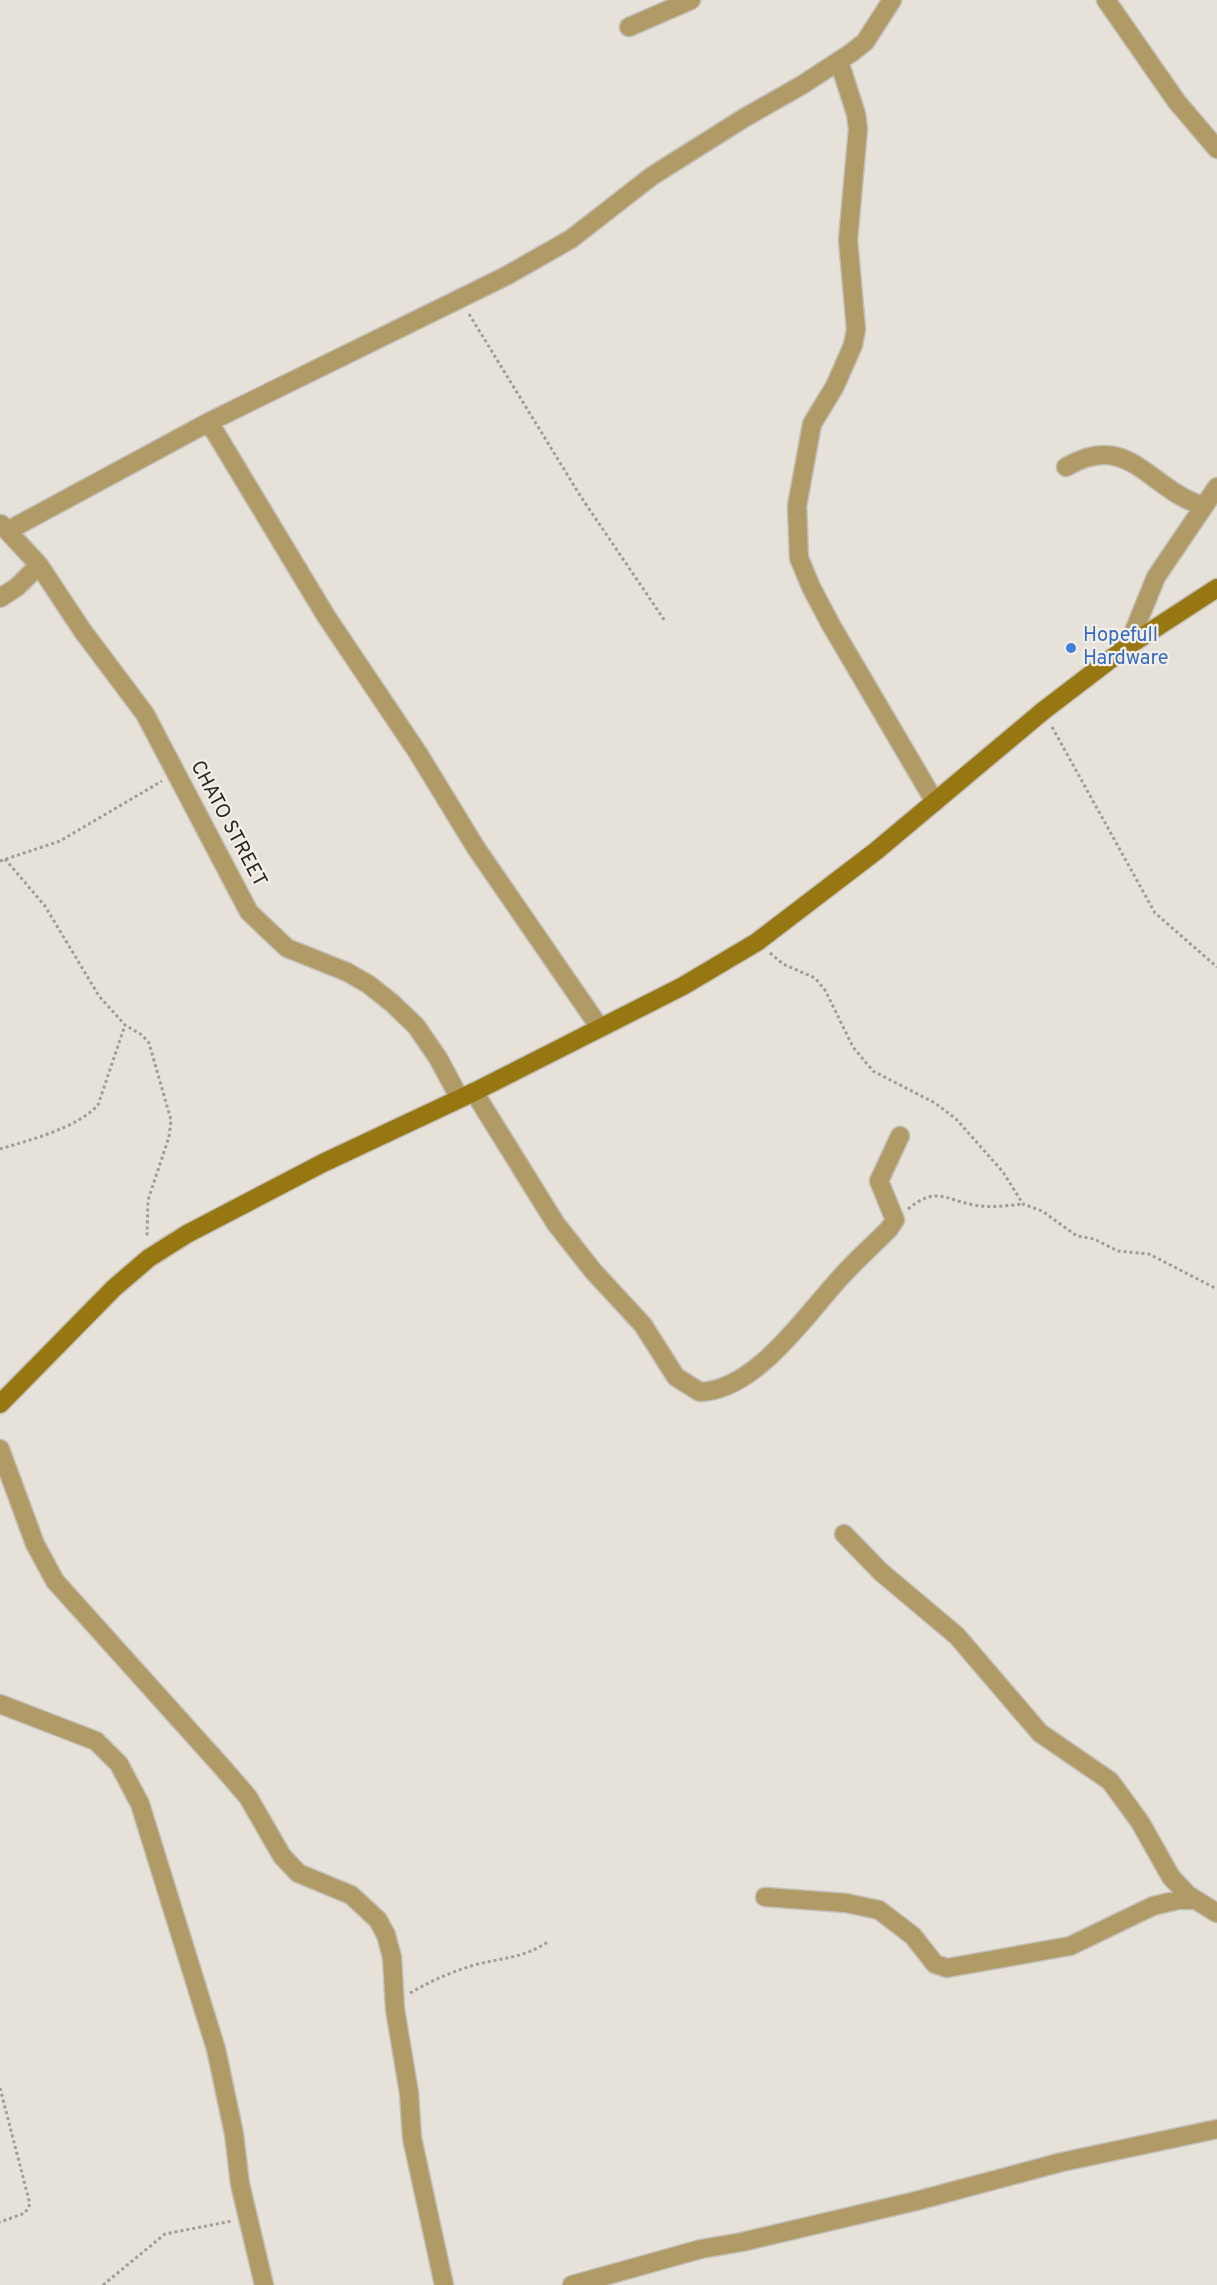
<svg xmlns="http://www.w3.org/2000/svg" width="1217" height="2285" font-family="Overpass,sans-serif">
<rect width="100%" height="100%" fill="#e6e2da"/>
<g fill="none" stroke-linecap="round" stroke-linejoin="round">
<g stroke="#c4c0b9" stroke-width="21">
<path id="street" d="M 1106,0 L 1177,102 L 1217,149
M 629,27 L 691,0
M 839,61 L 856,114 L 858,129 L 848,240 L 856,329 L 853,345 L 835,386 L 812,424 L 797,506 L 799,558 L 811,587 L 831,625 L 935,802
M 209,422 L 326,616 L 418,753 L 476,848 L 600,1028
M 1066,467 C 1129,430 1147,488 1203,506
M 1,524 L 39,565 L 82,630 L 145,714 L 249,912 L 287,948 L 347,972 L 368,984 L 392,1003 L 416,1026 L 438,1058 L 459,1097
M 9,530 L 209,422 L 506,276 L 571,239 L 652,176 L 744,118 L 802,85 L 851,53 L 865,42 L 892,0
M 0,598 L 17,587 L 39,565
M 1128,646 L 1156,577 L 1217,487
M 474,1092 L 556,1224 L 594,1272 L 643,1325 L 676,1377 L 700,1392 C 756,1390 805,1316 840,1278 C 855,1261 873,1245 889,1229 L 895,1220 L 879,1181 L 900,1136
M 0,1449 L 35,1544 L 55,1581 L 223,1768 L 248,1797 L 282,1856 L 298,1873 L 351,1895 L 378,1920 L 386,1935 L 392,1957 L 395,2009 L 409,2093 L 412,2138 L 444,2285
M 844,1534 L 881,1572 L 957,1636 L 1040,1733 L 1110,1781 L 1140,1822 L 1171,1877 L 1188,1895 L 1217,1913
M 0,1704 L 96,1741 L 119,1764 L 140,1804 L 216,2049 L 234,2134 L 240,2184 L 264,2285
M 765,1897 L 846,1903 L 879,1910 L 913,1936 L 935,1964 L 947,1968 L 1070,1946 L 1153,1906 L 1178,1900 L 1195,1900
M 572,2285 L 701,2249 L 742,2242 L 916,2201 L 1062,2162 L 1217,2129"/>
</g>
<g stroke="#c4c0b9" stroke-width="21">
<path id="secondary" d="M 0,1404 L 114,1288 L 149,1258 L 187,1234 L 323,1163 L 474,1092 L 683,986 L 757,942 L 876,851 L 1043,711 L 1128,646 L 1217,588"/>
</g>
<path stroke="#a09d97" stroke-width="3" stroke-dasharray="3 3" stroke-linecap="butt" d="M 469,314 L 581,497 L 665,621
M 1052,727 L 1155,913 L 1217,967
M 5,859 L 45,906 L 99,996 L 125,1025 L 142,1035 L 149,1043 L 171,1120 L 169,1137 L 148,1200 L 147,1238
M 0,861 L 60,841 L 162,781
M 770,953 L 783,964 L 815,978 L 825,990 L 853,1047 L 873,1071 L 935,1103 L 956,1119 L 1003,1172 L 1023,1204 L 1042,1211 L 1077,1236 L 1094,1239 L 1118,1251 L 1149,1254 L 1217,1289
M 0,1149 C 30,1140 77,1128 98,1105 L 125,1025
M 908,1209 C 937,1186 943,1199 974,1205 C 989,1208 1006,1206 1022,1204
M 410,1993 C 431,1981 451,1972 474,1965 C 501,1958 525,1958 549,1941
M 0,2088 L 30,2204 L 25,2213 L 0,2222
M 103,2285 L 165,2234 L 232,2221"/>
<use href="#street" stroke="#b09b66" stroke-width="18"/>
<use href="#secondary" stroke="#977712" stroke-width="18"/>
</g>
<circle fill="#3f7fe0" stroke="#f3efe7" stroke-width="2" cx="1071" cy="648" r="6"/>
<g text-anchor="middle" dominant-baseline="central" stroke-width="4.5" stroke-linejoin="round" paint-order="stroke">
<g font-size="20" fill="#366cbe" stroke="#f3efe7" text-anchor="start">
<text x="1083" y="636">Hopefull<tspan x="1083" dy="23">Hardware</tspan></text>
</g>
<g font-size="20" fill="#282623" stroke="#f3efe7">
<text transform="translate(228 824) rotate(62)">CHATO STREET</text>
</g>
</g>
</svg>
